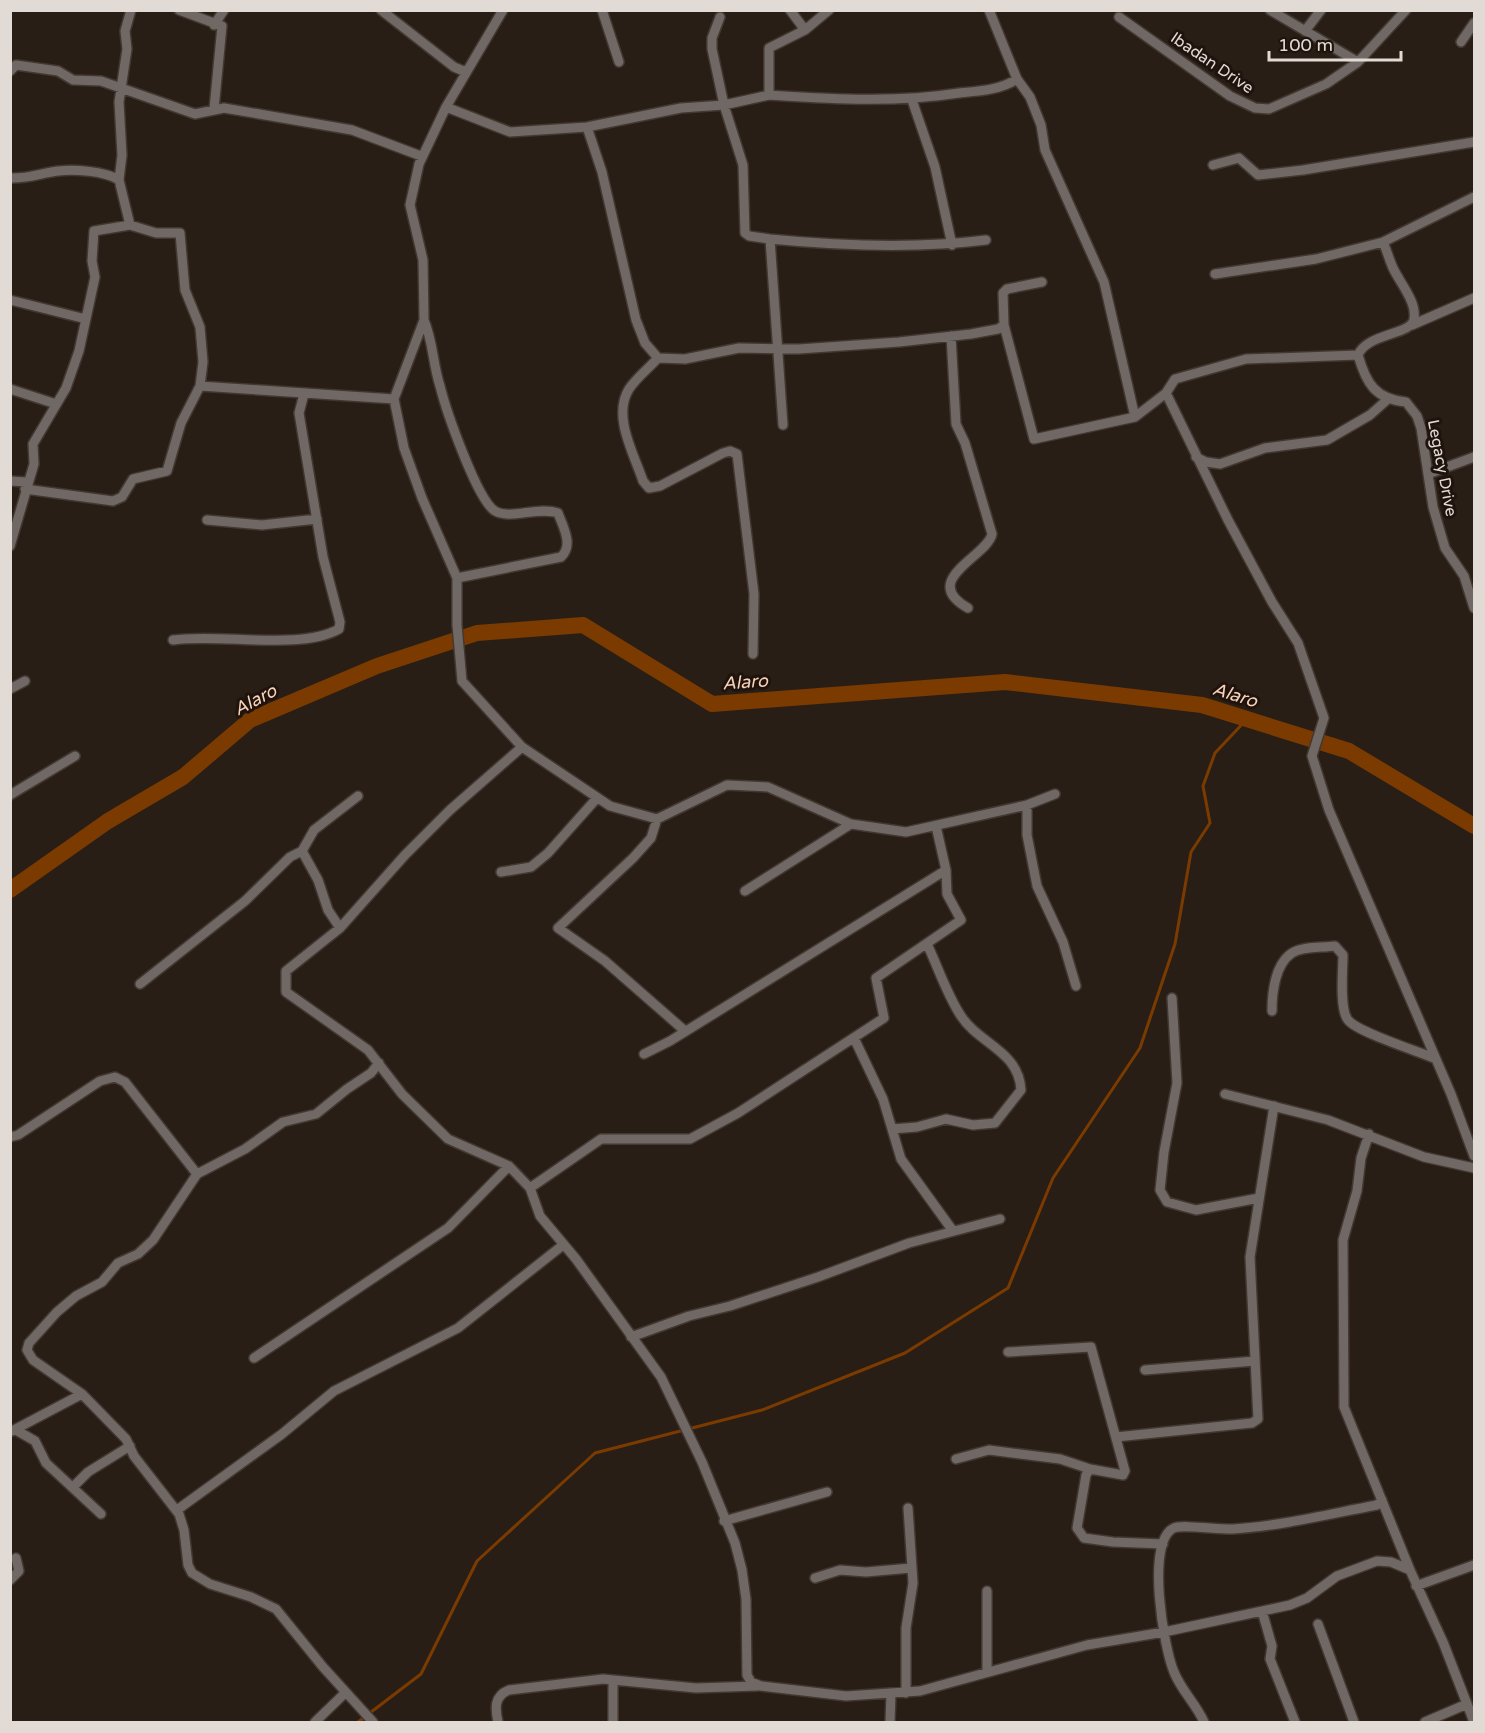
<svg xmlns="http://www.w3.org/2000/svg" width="1485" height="1733" font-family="'Varela Round',sans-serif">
<rect width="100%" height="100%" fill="#291e16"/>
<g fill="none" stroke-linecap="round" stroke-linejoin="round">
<path stroke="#7b3b00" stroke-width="3" d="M 358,1722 L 421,1674 L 477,1561 L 595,1453 L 762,1410 L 905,1353 L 1008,1288 L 1053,1178 L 1140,1048 L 1175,944 L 1191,852 L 1210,823 L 1203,786 L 1215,753 L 1247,719"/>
<path stroke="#7b3b00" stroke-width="16" d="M 10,890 L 108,821 L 183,777 L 250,720 L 377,666 L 477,633 L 583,625 L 712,704 L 1005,682 L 1202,705 L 1349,751 L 1474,826"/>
<g stroke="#433831" stroke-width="12">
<path id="minor" d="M 131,10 L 125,31 L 127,49 L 119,102 L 122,155 L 119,180 L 130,225 L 156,233 L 180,233 L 185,290 L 200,327 L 203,362 L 200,386
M 179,10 L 222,26 L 214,109
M 381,10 L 454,67 L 466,72
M 503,10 L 446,107 L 419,164 L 410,205 L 423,260 L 424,320 L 394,399 L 404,448 L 422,498 L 457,578 L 457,625 L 462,681 L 522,747 L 450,810 L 405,855 L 340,928 L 286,971 L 286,992 L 368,1050 L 402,1094 L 448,1139 L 509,1166 L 530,1188 L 540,1216 L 576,1259 L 661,1377 L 702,1462 L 735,1543 L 742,1570 L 746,1599 L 747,1675 L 751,1682 L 761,1686 L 846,1696 L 920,1691 L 1087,1645 L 1164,1632 L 1290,1605 L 1307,1598 L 1337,1576 L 1377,1561 L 1391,1562 L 1410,1570 L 1443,1642 L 1474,1722
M 602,10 L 619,62
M 790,10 L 805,30
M 989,10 L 1017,79 L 1030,97 L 1041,125 L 1045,150 L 1104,282 L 1135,417
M 1270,10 L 1358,62
M 720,17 L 712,38 L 712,49 L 724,105 L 743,165 L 745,233 L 749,236 L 770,239
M 1119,17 L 1230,96 L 1255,108 L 1269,109 L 1326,84 L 1358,62 L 1406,10
M 214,25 L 224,10
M 1305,31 L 1321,10
M 1461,42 L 1474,23
M 10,71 L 16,65 L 58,71 L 73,80 L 101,81 L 195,114 L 224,108 L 352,130 L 421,156
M 769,95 C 834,99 895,103 959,93 C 980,91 1000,90 1017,79
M 912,100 L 935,167 L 952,245
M 446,107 L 510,132 L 587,127 L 602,172 L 636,320 L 645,343 L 658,358 L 685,359 L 739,348 L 799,349 L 899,342 L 971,334 L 998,329 L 1004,325
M 587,127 L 681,108 L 724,105 L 769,95 L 769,48 L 805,30 L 829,10
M 1213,165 L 1239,158 L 1258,175 L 1303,170 L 1474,142
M 10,178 C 28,179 41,173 58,171 C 74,169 105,171 119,180
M 1215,274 L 1316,259 L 1383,242
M 1042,282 L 1007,289 L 1003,293 L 1004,325 L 1034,439 L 1135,417 L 1166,393 L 1175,379 L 1246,359 L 1358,355
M 10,300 L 86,319
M 424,320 C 433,341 433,365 440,386 C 446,410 477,500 495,511 C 510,520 539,506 558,513 C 563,527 574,545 561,557 L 457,578
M 1412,325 L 1474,298
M 951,336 L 956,424 L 965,443 L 992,534 C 988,556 918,580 968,608
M 1358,355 C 1366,383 1375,399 1406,402 L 1417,416 L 1421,428 L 1433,507 L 1445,548 L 1464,576 L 1474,608
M 1358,355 C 1367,333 1412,335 1414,319 C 1417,302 1400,283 1393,268 C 1389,259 1387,251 1383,242 L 1474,197
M 658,358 C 649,368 636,378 629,389 C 612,416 634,454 643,481 L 649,488 L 660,486 L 723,453 L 730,451 L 737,454 L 754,594 L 753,654
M 10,389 L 56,404
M 1166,393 L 1228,520 L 1272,602 L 1298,643 L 1324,718 L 1312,756 L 1329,810 L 1451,1094 L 1474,1156
M 783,425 L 770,239 C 842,246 915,249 986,240
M 1196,457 L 1206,462 L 1220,464 L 1265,448 L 1327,440 L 1370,415 L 1388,399
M 1428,474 L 1474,457
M 10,481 L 27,482
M 25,489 L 113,501 L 122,497 L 133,479 L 167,471 L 181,423 L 200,386 L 394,399
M 207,520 L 262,525 L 317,519
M 10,546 L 34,464 L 33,444 L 66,388 L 79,351 L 95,277 L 92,261 L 94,231 L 130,225
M 173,640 C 220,633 300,651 339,629 L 340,622 L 323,557 L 299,413 L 304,394
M 10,689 L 25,681
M 522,747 L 610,806 L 657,819
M 10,795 L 75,756
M 1027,805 L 1027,835 L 1037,886 L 1063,942 L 1076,986
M 302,851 L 318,880 L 328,910 L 340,928
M 501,872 L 531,867 L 548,853 L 597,798
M 745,891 L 851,824
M 140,984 L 245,901 L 290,857 L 302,851 L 314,830 L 358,796
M 1172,998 L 1177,1083 L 1164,1152 L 1160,1190 L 1167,1202 L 1196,1210 L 1259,1198
M 1272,1011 C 1272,993 1275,964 1292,953 C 1303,946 1321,948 1335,946 L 1343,955 C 1343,970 1339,1009 1348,1020 C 1357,1032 1417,1051 1434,1058
M 685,1031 L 605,961 L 558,928 L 633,858 L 651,838 L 657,819 L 727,785 L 768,787 L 851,824 L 906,832 L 1027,805 L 1055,794
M 854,1038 L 883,1099 L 901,1159 L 953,1231
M 644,1054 L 670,1041 L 946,870
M 1225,1094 L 1328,1120 L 1424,1157 L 1474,1168
M 892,1129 L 917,1127 L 946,1119 L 973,1125 L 995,1123 L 1021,1090 C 1019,1051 979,1044 961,1016 C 947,995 938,967 927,944
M 1369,1134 L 1361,1158 L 1357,1191 L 1343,1240 L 1344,1407 L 1410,1570
M 10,1137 L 18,1135 L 100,1081 L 115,1077 L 125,1082 L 197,1174
M 530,1188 L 601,1139 L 690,1139 L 738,1113 L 884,1018 L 876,978 L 961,920 L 947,894 L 946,870 L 936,826
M 631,1337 L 689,1316 L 730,1306 L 818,1277 L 909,1243 L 1000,1219
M 1008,1352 L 1091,1347 L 1125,1471 L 1123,1475 L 1090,1469 L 1086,1475 L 1077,1528 L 1084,1538 L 1113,1542 L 1163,1544
M 254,1358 L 448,1228 L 509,1166
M 1145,1370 L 1255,1361
M 16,1430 L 35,1441 L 46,1463 L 101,1514
M 12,1431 L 82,1394
M 1116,1437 L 1252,1423 L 1258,1419 L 1250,1257 L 1274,1106
M 956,1459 L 989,1450 L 1060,1459 L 1090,1469
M 73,1487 L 88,1472 L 130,1446
M 177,1510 L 282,1434 L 334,1391 L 458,1328 L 563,1245
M 724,1521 L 827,1492
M 815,1578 L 840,1570 L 866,1572 L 911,1568
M 10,1580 L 19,1571 L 16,1558
M 1416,1586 L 1474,1565
M 1262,1611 L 1272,1646 L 1270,1659 L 1295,1722
M 1318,1624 L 1354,1722
M 987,1672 L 987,1591
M 613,1681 L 613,1722
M 906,1693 L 906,1628 L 913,1583 L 908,1508
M 315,1722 L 345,1693
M 373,1722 L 323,1667 L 276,1609 L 251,1597 L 210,1584 L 192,1573 L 188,1565 L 184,1530 L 179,1514 L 134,1456 L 126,1439 L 82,1394 L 33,1360 L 27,1350 L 29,1343 L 57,1312 L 76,1296 L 102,1282 L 118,1263 L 138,1254 L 153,1240 L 197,1174 L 245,1149 L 283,1122 L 316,1114 L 347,1089 L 371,1073 L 379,1063
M 498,1722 C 495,1708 494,1696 509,1690 L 603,1679 L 696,1688 L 758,1686
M 890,1722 L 891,1694
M 1204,1722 C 1196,1704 1181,1690 1174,1672 C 1164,1649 1145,1541 1174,1528 C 1182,1524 1221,1530 1233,1529 C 1281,1526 1329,1514 1377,1505 L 1382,1500
M 1425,1722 L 1467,1704"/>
</g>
<use href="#minor" stroke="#6f6864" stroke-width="9"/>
</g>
<g text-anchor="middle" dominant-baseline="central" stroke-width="6" stroke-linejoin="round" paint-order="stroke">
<g font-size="16" fill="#e2dad4" stroke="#1f140d">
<text transform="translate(1212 63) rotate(34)">Ibadan Drive</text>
<text transform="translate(1442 468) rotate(79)">Legacy Drive</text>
</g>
<g font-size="18" font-style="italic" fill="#f9d2b9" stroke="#1f140d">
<text transform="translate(745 682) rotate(-4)">Alaro</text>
<text transform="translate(1235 695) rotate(17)">Alaro</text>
<text transform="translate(255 700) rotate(-28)">Alaro</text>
</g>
</g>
<rect width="1485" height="1733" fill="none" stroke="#e2dad4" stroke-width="24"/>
<path d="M1269 51v9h132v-9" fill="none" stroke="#e2dad4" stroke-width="3"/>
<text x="1278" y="51" font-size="18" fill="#e2dad4" stroke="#1f140d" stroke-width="4.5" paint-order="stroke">100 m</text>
</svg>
